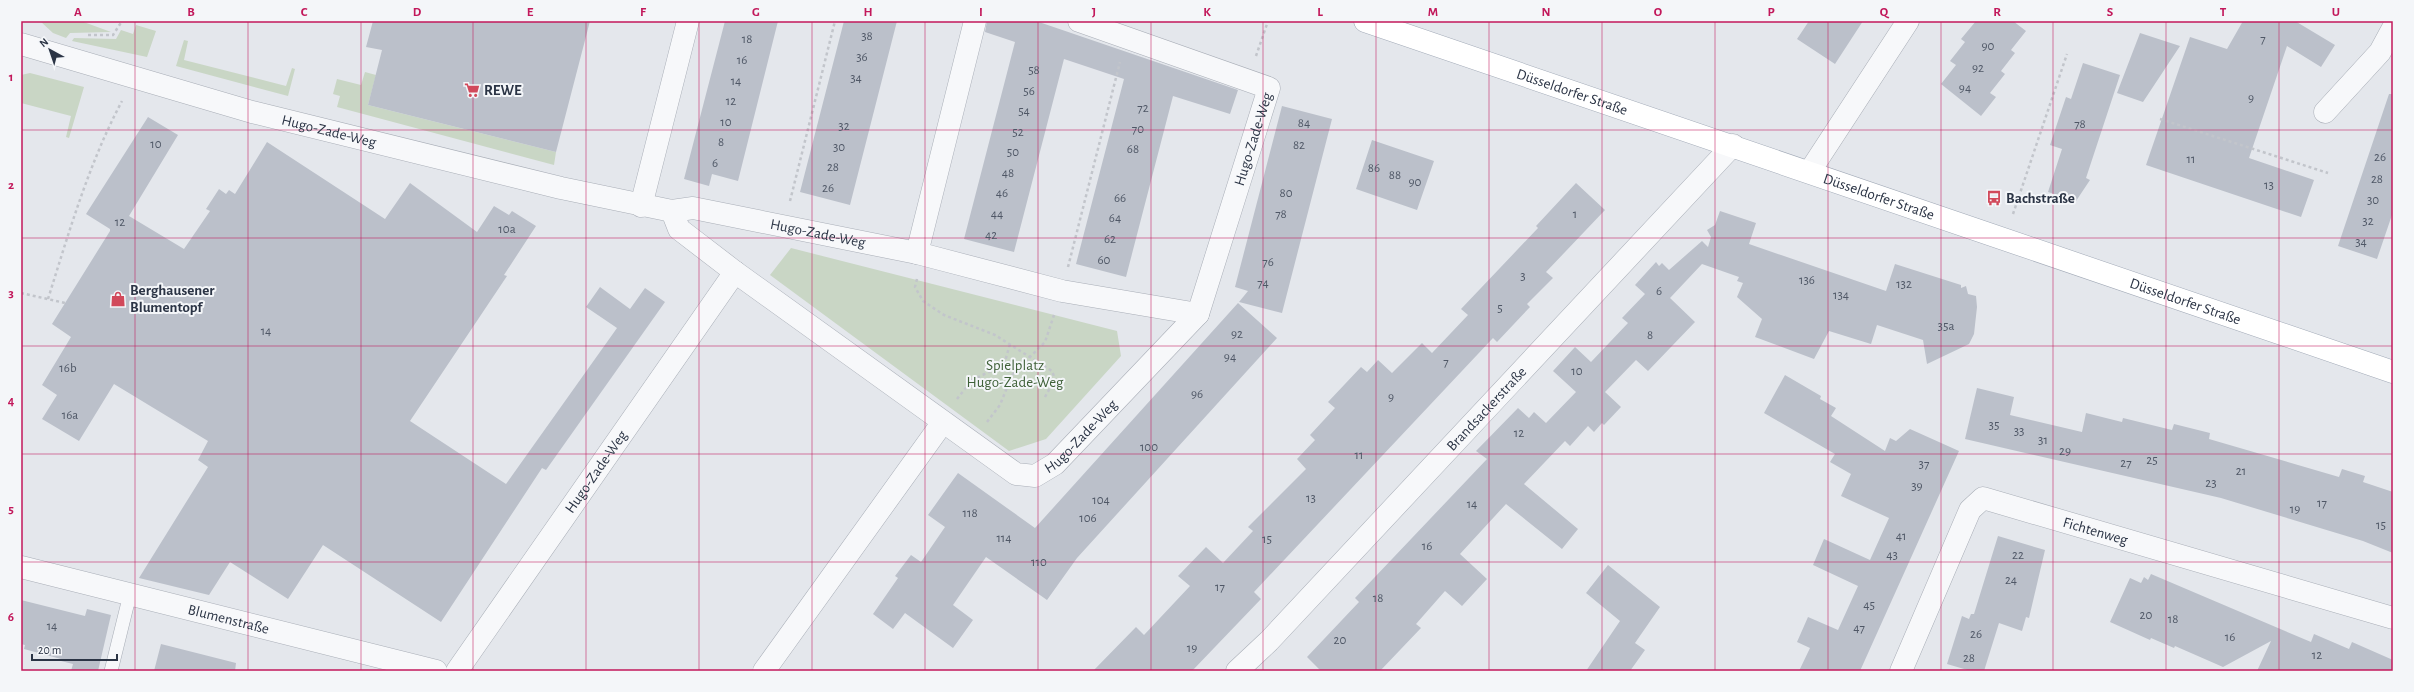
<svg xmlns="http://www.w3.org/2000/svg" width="2414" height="692" font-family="'Alegreya Sans',sans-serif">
<rect width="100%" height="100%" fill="#e4e7ec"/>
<path fill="#c9d6c5" d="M 40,21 L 81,21 L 111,32 L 70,33 L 66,38 L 53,33 Z
M 136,25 L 156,31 L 147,57 L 72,41 L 74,38 L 116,39 L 121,30 L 133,34 Z
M 184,40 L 188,41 L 184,60 L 286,86 L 292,68 L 295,69 L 288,96 L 176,66 Z
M 365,72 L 376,75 L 368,105 L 556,152 L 554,165 L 337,107 L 340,96 L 333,94 L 337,79 L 361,85 Z
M 30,73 L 84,87 L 69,138 L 66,137 L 71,116 L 21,103 L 21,75 Z
M 791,248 L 1117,331 L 1121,356 L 1046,439 L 1009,451 L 770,275 Z"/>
<path fill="#bbc0ca" d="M 373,21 L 590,21 L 556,152 L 368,105 L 382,50 L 366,47 Z
M 725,21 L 778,21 L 738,181 L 712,174 L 709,186 L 684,179 Z
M 844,21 L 897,21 L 850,205 L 800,192 Z
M 987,21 L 1036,21 L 1238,90 L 1230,114 L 1173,96 L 1126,277 L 1076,264 L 1124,79 L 1064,59 L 1014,252 L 964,239 L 1015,42 L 985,32 Z
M 1809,21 L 1863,21 L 1835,64 L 1797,39 Z
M 1976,21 L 2013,21 L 2026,31 L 2011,50 L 2015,53 L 2001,71 L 2005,74 L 1990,93 L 1996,97 L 1981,116 L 1941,84 L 1956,65 L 1950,61 L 1965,42 L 1961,39 Z
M 2243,21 L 2295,21 L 2335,45 L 2321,67 L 2287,46 L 2249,158 L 2314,180 L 2301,217 L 2146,165 L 2190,37 L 2227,49 Z
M 2140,33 L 2180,46 L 2143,102 L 2117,93 Z
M 2083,63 L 2120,75 L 2086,178 L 2090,180 L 2076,201 L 2048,192 L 2062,149 L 2050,145 L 2066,97 L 2071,99 Z
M 2389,94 L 2393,94 L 2393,212 L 2377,259 L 2338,246 Z
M 1282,106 L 1332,119 L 1282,313 L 1239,302 L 1248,291 L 1235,287 Z
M 148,117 L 178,135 L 129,216 L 184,249 L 210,211 L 206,209 L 219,189 L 226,194 L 229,190 L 235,194 L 267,142 L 385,219 L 410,183 L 477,232 L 494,206 L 509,215 L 512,211 L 536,226 L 504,275 L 507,276 L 410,421 L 506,484 L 617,328 L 586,307 L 600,287 L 630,309 L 645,288 L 665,302 L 546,470 L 542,468 L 441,622 L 323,545 L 288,599 L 230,562 L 209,595 L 139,578 L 208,467 L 198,460 L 208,441 L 114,384 L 79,441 L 42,419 L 57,395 L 42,385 L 71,337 L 52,324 L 110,231 L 110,229 L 86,214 Z
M 1372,140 L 1434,161 L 1417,210 L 1356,189 Z
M 1576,183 L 1605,210 L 1546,272 L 1553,278 L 1527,304 L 1530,307 L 1497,342 L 1493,338 L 1254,592 L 1261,599 L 1192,671 L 1093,671 L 1136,627 L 1144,635 L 1190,586 L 1178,576 L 1206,547 L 1223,563 L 1253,531 L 1248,527 L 1306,469 L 1297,459 L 1315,440 L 1310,435 L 1335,408 L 1328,402 L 1361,367 L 1367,372 L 1378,360 L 1392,373 L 1422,343 L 1432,353 L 1468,315 L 1461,309 L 1538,228 L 1536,226 Z
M 1720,211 L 1756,223 L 1749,244 L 1886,291 L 1895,264 L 1961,285 L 1961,288 L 1966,286 L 1968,294 L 1976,296 L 1977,307 L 1974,334 L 1969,344 L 1927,364 L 1923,340 L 1877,325 L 1871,344 L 1829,331 L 1814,359 L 1755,337 L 1762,319 L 1737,297 L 1743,283 L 1737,281 L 1739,277 L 1702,264 L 1670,298 L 1695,322 L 1648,371 L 1636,360 L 1605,392 L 1621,407 L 1604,425 L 1602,423 L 1594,432 L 1588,426 L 1570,446 L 1565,441 L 1524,484 L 1578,529 L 1562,549 L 1506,504 L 1460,554 L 1487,579 L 1462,606 L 1445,591 L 1416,624 L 1421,628 L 1380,671 L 1321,671 L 1307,657 L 1359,602 L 1355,598 L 1487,459 L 1476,451 L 1518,408 L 1529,418 L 1534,412 L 1546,423 L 1576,392 L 1553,371 L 1575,347 L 1591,362 L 1628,323 L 1622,318 L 1645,294 L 1635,285 L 1656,262 L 1659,266 L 1662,263 L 1669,270 L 1702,241 L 1708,247 L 1711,237 L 1707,230 L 1715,225 Z
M 1238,303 L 1277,338 L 1077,558 L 1047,600 L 986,557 L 953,605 L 973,620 L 953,648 L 905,613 L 893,629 L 873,614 L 898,578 L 895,576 L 911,555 L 921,562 L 945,527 L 928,515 L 958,473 L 1035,528 Z
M 1785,375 L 1821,396 L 1820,399 L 1836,408 L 1831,416 L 1885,451 L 1890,438 L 1896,441 L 1910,429 L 1959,451 L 1860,671 L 1799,671 L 1810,648 L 1797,642 L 1808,617 L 1838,630 L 1858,586 L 1813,565 L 1824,539 L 1870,560 L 1889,518 L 1841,496 L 1851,474 L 1830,462 L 1835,454 L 1764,413 Z
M 1977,388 L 2014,397 L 2010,415 L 2082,432 L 2086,413 L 2122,422 L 2123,418 L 2172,430 L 2174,424 L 2210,433 L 2209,439 L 2339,477 L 2342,469 L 2365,476 L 2363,482 L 2393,492 L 2393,553 L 2363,541 L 2221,498 L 1965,439 Z
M 1998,536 L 2045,550 L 2029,618 L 2026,617 L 2022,631 L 1999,623 L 1984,671 L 1971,671 L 1947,664 L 1962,616 L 1969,619 L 1971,614 L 1974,614 Z
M 1608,565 L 1660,607 L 1635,643 L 1645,650 L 1630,671 L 1586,671 L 1620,621 L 1586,593 Z
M 2151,574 L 2311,642 L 2314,634 L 2349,649 L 2352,642 L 2393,660 L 2393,671 L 2257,671 L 2271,641 L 2223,667 L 2175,646 L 2174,648 L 2151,638 L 2150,640 L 2110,622 L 2130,578 L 2141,583 L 2144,577 L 2148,580 Z
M 21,600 L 85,616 L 87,609 L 111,615 L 98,671 L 71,671 L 73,664 L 61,661 L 61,659 L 24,649 L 25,645 L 21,644 Z
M 161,644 L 236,663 L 235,671 L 154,671 Z"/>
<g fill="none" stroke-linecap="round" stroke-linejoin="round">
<g stroke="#a9aeb7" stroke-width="14">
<path id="service" d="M 111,671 L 130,594"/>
</g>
<g stroke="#a9aeb7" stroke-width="23">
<g id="minor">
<path id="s1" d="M 21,44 L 252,112 L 561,188 L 672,211 L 693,208 L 917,253 L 1062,291 L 1198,314"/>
<path d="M 2325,112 L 2380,52 L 2393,28"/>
<path d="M 1810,171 L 1908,21"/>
<path d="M 641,206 L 688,21"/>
<path id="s2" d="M 672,211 L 679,229 L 735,272 L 1016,474 L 1035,476 L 1055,464 L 1198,314 L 1269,88 L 1079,21"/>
<path d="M 917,253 L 975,21"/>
<path id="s3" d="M 21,567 L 436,671"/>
<path id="s4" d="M 457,671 L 735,272"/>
<path d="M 764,671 L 943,422"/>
<path id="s5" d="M 1237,671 L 1269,641 L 1733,145"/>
<path id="s6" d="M 1901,671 L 1970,510 L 1983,498 L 2393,618"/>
</g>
</g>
<g stroke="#a3abb8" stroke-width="23">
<g id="primary">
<path id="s7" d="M 1365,21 L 2393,372"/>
</g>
</g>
<path stroke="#c2c5cb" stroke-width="2.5" stroke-dasharray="3 3" stroke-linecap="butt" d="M 88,35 L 113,35 L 122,21
M 1256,56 L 1268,21
M 2160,119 L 2328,173
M 790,201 L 835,21
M 2013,214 L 2067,54
M 1068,267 L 1120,62
M 917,279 L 915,287 L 923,301 L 944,315 L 995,335 L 1052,371 L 1055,379 L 1045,397
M 21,293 L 65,303
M 48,299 C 69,232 89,163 122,101
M 1004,365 L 1012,375
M 957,399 L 972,380 L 1004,365 L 1010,344
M 987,422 L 1000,405 L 1012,375 L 1045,342 L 1054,315"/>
<use href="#service" stroke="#f7f8fa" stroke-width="13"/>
<use href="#minor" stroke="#f7f8fa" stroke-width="22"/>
<use href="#primary" stroke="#fff" stroke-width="22"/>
</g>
<path fill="none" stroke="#c2185b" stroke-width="1" stroke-opacity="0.55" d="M 135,21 L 135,671M 248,21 L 248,671M 361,21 L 361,671M 473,21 L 473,671M 586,21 L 586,671M 699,21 L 699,671M 812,21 L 812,671M 925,21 L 925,671M 1038,21 L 1038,671M 1151,21 L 1151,671M 1263,21 L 1263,671M 1376,21 L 1376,671M 1489,21 L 1489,671M 1602,21 L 1602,671M 1715,21 L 1715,671M 1828,21 L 1828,671M 1941,21 L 1941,671M 2053,21 L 2053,671M 2166,21 L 2166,671M 2279,21 L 2279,671M 21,130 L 2393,130M 21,238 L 2393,238M 21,346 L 2393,346M 21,454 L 2393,454M 21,562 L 2393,562"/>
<defs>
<g id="supermarket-bare" transform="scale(1.2)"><path d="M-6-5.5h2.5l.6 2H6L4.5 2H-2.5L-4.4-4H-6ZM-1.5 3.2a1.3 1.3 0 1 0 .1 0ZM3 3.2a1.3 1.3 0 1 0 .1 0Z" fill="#d1495b" stroke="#f4f6f9" stroke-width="2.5" paint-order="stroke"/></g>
<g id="bus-bare" transform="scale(1.2)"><path d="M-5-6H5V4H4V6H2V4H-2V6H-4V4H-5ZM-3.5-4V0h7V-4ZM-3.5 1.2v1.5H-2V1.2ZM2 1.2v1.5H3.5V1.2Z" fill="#d1495b" stroke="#f4f6f9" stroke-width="2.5" paint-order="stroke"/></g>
<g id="shop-bare" transform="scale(1.2)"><path d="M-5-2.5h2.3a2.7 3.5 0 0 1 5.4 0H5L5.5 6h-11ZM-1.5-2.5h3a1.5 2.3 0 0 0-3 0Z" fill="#d1495b" stroke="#f4f6f9" stroke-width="2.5" paint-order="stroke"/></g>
</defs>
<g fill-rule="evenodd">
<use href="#supermarket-bare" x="472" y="90"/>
<use href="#bus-bare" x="1994" y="198"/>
<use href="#shop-bare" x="118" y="299"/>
</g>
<g text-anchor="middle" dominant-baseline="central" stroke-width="4" stroke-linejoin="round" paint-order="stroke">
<g font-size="13" fill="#4f5766">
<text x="867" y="36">38</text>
<text x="747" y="39">18</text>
<text x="2263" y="39">7</text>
<text x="1988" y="46">90</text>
<text x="862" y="57">36</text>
<text x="742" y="60">16</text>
<text x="1978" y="68">92</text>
<text x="1034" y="70">58</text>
<text x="856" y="78">34</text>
<text x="736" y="81">14</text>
<text x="1965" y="88">94</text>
<text x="1029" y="91">56</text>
<text x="2251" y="98">9</text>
<text x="731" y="101">12</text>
<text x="1143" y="108">72</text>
<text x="1024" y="111">54</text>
<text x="726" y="122">10</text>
<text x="1304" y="123">84</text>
<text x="2080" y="124">78</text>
<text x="844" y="126">32</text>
<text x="1138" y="129">70</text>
<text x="1018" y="132">52</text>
<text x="721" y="142">8</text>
<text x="156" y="144">10</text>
<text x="1299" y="145">82</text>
<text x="839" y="147">30</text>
<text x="1133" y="149">68</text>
<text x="1013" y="152">50</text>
<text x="2380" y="157">26</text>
<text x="2191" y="159">11</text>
<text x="715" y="163">6</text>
<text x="833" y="167">28</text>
<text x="1374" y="168">86</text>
<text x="1008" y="173">48</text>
<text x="1395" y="175">88</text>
<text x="2377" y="179">28</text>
<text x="1415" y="182">90</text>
<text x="2269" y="185">13</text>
<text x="828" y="188">26</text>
<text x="1002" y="193">46</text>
<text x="1286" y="193">80</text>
<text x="1120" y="198">66</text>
<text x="2373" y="200">30</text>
<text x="997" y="214">44</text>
<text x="1281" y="214">78</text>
<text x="1575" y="214">1</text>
<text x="1115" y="218">64</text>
<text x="2368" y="221">32</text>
<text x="120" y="222">12</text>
<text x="507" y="229">10a</text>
<text x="991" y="235">42</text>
<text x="1110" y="239">62</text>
<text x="2361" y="242">34</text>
<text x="1104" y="260">60</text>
<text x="1268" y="262">76</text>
<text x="1523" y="276">3</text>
<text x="1807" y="280">136</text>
<text x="1263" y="283">74</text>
<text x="1904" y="284">132</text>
<text x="1659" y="291">6</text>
<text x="1841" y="295">134</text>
<text x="1500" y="308">5</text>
<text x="1946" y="326">35a</text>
<text x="266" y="331">14</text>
<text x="1237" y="334">92</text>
<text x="1650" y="335">8</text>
<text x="1230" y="357">94</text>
<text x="1446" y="362">7</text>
<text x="68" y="368">16b</text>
<text x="1577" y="371">10</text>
<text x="1197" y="394">96</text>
<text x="1391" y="397">9</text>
<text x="70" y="415">16a</text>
<text x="1994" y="425">35</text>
<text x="2019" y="431">33</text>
<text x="1519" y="433">12</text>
<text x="2043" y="440">31</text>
<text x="1149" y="447">100</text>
<text x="2065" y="451">29</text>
<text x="1359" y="455">11</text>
<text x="2152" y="460">25</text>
<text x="2126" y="463">27</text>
<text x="1924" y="464">37</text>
<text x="2241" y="471">21</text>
<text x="2211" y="483">23</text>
<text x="1917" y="486">39</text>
<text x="1311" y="498">13</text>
<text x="1101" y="500">104</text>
<text x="2322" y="503">17</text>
<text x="1472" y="504">14</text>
<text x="2295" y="509">19</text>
<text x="970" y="513">118</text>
<text x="1088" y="518">106</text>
<text x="2381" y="525">15</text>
<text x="1901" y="536">41</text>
<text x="1004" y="538">114</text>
<text x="1267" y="539">15</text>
<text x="1427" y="546">16</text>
<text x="1892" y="555">43</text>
<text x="2018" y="555">22</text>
<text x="1039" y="562">110</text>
<text x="2011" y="580">24</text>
<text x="1220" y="587">17</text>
<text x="1378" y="598">18</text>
<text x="1869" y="605">45</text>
<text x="2146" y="615">20</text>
<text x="2173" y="619">18</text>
<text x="52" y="626">14</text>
<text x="1859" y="628">47</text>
<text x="1976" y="634">26</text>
<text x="2230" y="637">16</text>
<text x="1340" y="640">20</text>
<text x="1192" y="648">19</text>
<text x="2317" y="655">12</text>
<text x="1969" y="658">28</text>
</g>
<g font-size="15" font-weight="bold" fill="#2b3445" stroke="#f4f6f9" text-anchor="start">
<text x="484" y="90">REWE</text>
<text x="2006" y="198">Bachstraße</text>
<text x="130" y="290">Berghausener<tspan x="130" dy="17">Blumentopf</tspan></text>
</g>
<g font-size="15" fill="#2b3445" stroke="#f4f6f9">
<text stroke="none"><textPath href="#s7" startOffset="219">Düsseldorfer Straße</textPath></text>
<text stroke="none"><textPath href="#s1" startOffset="320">Hugo-Zade-Weg</textPath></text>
<text stroke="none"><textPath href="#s2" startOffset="869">Hugo-Zade-Weg</textPath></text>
<text stroke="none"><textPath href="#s7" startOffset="543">Düsseldorfer Straße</textPath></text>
<text stroke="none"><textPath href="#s1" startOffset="821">Hugo-Zade-Weg</textPath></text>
<text stroke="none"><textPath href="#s7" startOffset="867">Düsseldorfer Straße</textPath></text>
<text stroke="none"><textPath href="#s5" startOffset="362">Brandsackerstraße</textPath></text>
<text stroke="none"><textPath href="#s2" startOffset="516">Hugo-Zade-Weg</textPath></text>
<text stroke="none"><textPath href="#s4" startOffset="243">Hugo-Zade-Weg</textPath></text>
<text stroke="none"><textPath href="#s6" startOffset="310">Fichtenweg</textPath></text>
<text stroke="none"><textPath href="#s3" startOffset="214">Blumenstraße</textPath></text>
</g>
<g font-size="15" fill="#3f6138" stroke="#f4f6f9">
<text x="1015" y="365">Spielplatz<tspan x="1015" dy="17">Hugo-Zade-Weg</tspan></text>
</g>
</g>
<rect width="2414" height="692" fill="none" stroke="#f4f6f9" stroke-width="44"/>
<g transform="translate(50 50) rotate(320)" stroke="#f4f6f9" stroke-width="3" paint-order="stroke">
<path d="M0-3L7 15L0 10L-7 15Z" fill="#2b3445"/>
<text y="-6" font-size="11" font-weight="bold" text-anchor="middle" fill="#2b3445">N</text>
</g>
<path d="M32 654v6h85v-6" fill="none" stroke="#2b3445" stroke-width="2"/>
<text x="38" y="654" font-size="12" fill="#2b3445" stroke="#f4f6f9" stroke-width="3" paint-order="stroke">20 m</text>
<rect x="22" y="22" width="2370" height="648" fill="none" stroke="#c2185b" stroke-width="1.5"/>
<g font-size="13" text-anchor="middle" font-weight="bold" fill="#c2185b">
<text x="78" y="16">A</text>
<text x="191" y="16">B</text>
<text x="304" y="16">C</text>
<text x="417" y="16">D</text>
<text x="530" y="16">E</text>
<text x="643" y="16">F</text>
<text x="756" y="16">G</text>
<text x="868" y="16">H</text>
<text x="981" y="16">I</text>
<text x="1094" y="16">J</text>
<text x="1207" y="16">K</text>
<text x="1320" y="16">L</text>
<text x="1433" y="16">M</text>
<text x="1546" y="16">N</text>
<text x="1658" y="16">O</text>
<text x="1771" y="16">P</text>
<text x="1884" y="16">Q</text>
<text x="1997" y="16">R</text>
<text x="2110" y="16">S</text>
<text x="2223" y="16">T</text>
<text x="2336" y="16">U</text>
<text x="11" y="81">1</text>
<text x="11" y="189">2</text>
<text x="11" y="297">3</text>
<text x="11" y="405">4</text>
<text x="11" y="513">5</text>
<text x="11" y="621">6</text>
</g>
</svg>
